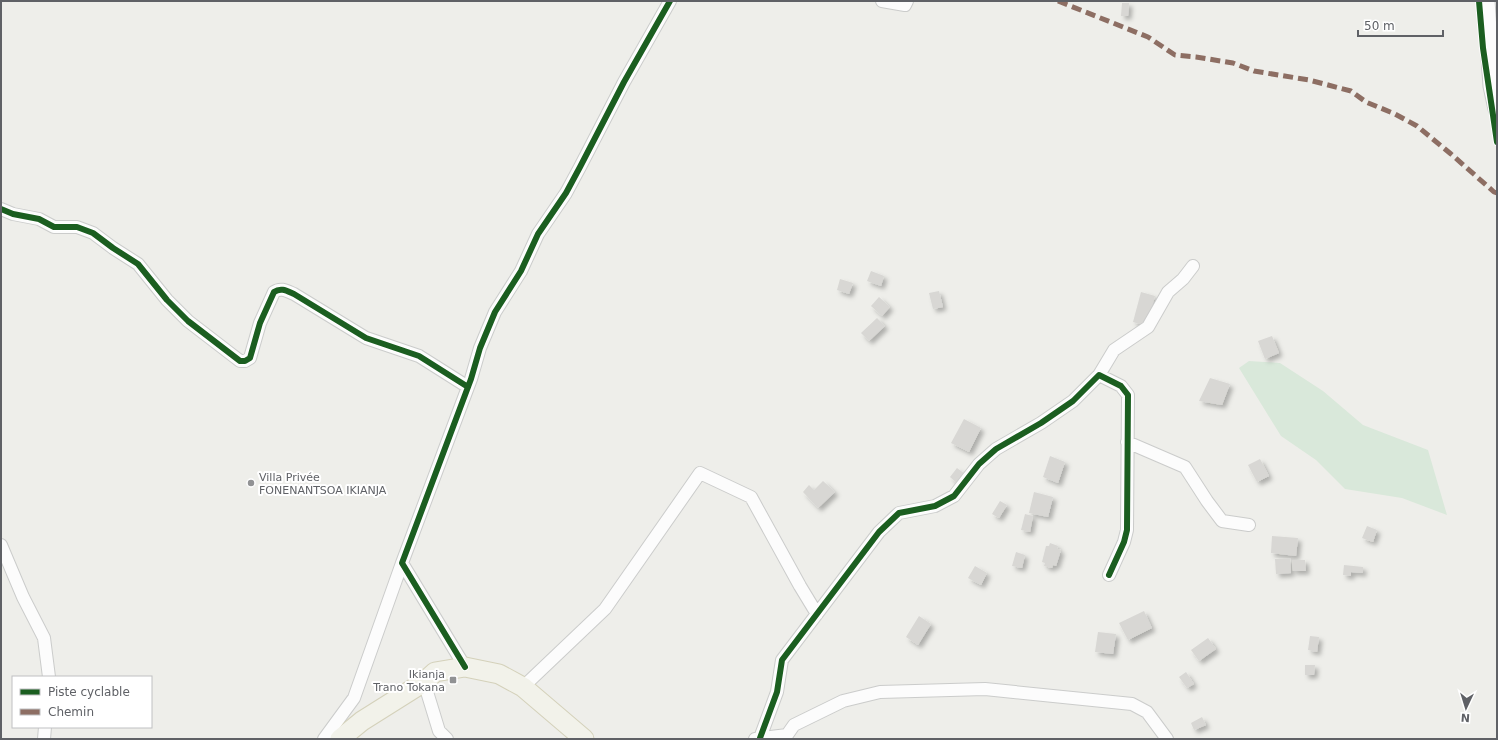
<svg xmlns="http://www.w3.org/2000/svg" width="1498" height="740" font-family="'DejaVu Sans',sans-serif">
<defs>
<filter id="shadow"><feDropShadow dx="3.5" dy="3.5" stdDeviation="2" flood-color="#0004"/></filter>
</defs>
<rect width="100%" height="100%" fill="#eeeeea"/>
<path fill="#d9e8da" d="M 1249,361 L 1280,363 L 1323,391 L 1363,425 L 1428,450 L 1447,515 L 1402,498 L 1345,489 L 1316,460 L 1281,436 L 1239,368 Z"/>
<path fill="#d8d7d4" filter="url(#shadow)" d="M 1122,3 L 1129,3 L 1128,16 L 1121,16 Z
M 871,271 L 884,276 L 881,286 L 867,281 Z
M 840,279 L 853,283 L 849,294 L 837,290 Z
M 939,291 L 943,307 L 933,309 L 929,293 Z
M 1141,292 L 1155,296 L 1147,326 L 1133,322 Z
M 879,297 L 890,307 L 882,316 L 871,306 Z
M 877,318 L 885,326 L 869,341 L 861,333 Z
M 1272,336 L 1279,353 L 1265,359 L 1258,341 Z
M 1210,378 L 1230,384 L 1222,405 L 1199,401 Z
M 964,419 L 981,428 L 969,452 L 951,443 Z
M 1050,456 L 1065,462 L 1058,483 L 1043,477 Z
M 1260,459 L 1269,476 L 1257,482 L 1248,465 Z
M 957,468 L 965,474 L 958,484 L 950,477 Z
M 823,481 L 835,492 L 818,508 L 803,492 L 809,485 L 814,490 Z
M 1034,492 L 1053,497 L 1048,517 L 1029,513 Z
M 1000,501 L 1007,505 L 999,518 L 992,514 Z
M 1025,514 L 1033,516 L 1030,532 L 1021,530 Z
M 1367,526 L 1377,530 L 1373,542 L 1362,538 Z
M 1272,536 L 1298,538 L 1296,556 L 1271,553 Z
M 1050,543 L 1058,546 L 1057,549 L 1061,550 L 1056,566 L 1053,565 L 1052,568 L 1044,566 L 1045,563 L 1042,562 L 1046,546 L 1049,546 Z
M 1016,552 L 1025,555 L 1022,568 L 1012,566 Z
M 1290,558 L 1291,573 L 1276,574 L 1275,559 Z
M 1292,560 L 1305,560 L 1306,571 L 1293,571 Z
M 1344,565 L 1363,567 L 1363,573 L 1351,572 L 1351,576 L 1343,575 Z
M 975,566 L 987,573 L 981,585 L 968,578 Z
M 1144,611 L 1152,628 L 1128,640 L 1119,623 Z
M 919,616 L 931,624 L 918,645 L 906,637 Z
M 1098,632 L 1116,634 L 1113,654 L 1095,652 Z
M 1310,636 L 1319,637 L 1317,652 L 1308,650 Z
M 1208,638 L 1216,649 L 1199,661 L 1191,650 Z
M 1305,665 L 1315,665 L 1314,675 L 1305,675 Z
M 1186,672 L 1194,684 L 1187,688 L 1179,677 Z
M 1202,717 L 1206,725 L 1194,730 L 1191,723 Z"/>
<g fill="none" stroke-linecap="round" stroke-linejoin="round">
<g stroke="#cbcccb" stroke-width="14">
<path id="minor" d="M 882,1 L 905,5 L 907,1
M 1,209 L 13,214 L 39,219 L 54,227 L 77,227 L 93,233 L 113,248 L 138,264 L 167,300 L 188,321 L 240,361 L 245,361 L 250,358 L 260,323 L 274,292 C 281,287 287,291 294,294 L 366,338 L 419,356 L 468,387
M 1099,375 L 1114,350 L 1148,327 L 1168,292 L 1183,279 L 1193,266
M 1127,442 L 1185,467 L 1207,501 L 1222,521 L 1249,525
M 1,545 L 23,597 L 44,638 L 49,677
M 465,667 L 402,563 L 471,379 L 480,348 L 495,312 L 521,271 L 538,234 L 566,193 L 580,167 L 624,82 L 670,1
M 424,682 L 439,731 L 447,739
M 523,687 L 605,609 L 700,473 L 751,497 L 800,586 L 817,614
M 760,738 L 777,692 L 782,660 L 879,532 L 899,513 L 935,506 L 954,496 L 979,464 L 996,449 L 1041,423 L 1073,401 L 1099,375 L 1121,386 L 1128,395 L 1127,530 L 1124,542 L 1109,575
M 44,739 L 45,727
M 324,739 L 354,698 L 402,563
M 755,739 L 787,735 L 794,725 L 843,701 L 880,692 L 985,689 L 1132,704 L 1147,712 L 1167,739"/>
</g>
<g stroke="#c9caca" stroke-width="19">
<path id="secondary" d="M 1486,1 L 1492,86 L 1497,109"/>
</g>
<g stroke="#d4d1ba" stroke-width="21">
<path id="primary" d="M 340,739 L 362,721 L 424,682 L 435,672 L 465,667 L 499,674 L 523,687 L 584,739"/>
</g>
<use href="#minor" stroke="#fcfcfc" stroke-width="12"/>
<use href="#secondary" stroke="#fcfcfc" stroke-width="17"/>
<use href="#primary" stroke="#f2f2ea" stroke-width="19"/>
<path stroke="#8d6e63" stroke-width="5" stroke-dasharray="10 5" stroke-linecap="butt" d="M 1058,1 L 1148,37 L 1175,55 L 1196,57 L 1233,63 L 1254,71 L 1309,80 L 1351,91 L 1366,102 L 1395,114 L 1417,126 L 1451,154 L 1494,192 L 1497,193"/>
<g stroke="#fff" stroke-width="8">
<path id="cycleway" d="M 1479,1 L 1483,48 L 1497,142
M 1,209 L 13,214 L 39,219 L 54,227 L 77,227 L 93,233 L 113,248 L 138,264 L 167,300 L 188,321 L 240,361 L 245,361 L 250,358 L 260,323 L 274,292 C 281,287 287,291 294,294 L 366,338 L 419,356 L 468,387
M 465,667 L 402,563 L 471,379 L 480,348 L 495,312 L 521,271 L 538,234 L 566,193 L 580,167 L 624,82 L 670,1
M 760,738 L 777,692 L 782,660 L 879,532 L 899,513 L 935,506 L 954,496 L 979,464 L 996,449 L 1041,423 L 1073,401 L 1099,375 L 1121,386 L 1128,395 L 1127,530 L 1124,542 L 1109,575"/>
</g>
<use href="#cycleway" stroke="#1b5e20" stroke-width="6"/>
</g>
<g fill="#919294" stroke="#fff" stroke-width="1.5">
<circle cx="251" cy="483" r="4"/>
<rect x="449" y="676" width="8" height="8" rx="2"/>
</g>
<g text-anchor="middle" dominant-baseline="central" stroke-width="4" stroke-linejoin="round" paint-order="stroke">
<g font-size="11" fill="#5f6166" stroke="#fff" text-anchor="start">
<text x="259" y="477">Villa Privée<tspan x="259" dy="13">FONENANTSOA IKIANJA</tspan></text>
<text x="445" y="674" text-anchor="end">Ikianja<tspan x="445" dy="13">Trano Tokana</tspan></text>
</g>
</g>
<rect width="1498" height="740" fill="none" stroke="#5f6166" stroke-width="4"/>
<rect x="12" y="676" width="140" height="52" fill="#ffffff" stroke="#bfc0c2"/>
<rect x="20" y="689" width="20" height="6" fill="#1b5e20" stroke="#bfc0c2"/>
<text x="48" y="696" font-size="12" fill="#5f6166">Piste cyclable</text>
<rect x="20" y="709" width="20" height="6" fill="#8d6e63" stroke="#bfc0c2"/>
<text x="48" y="716" font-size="12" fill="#5f6166">Chemin</text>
<g transform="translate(1466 708) rotate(184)" stroke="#ffffff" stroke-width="3" paint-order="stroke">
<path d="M0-3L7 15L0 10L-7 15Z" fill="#5f6166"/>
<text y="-6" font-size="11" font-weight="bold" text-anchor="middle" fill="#5f6166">N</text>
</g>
<path d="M1358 30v6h85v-6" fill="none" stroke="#5f6166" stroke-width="2"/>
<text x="1364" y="30" font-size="12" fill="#5f6166" stroke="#ffffff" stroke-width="3" paint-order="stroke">50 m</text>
</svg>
